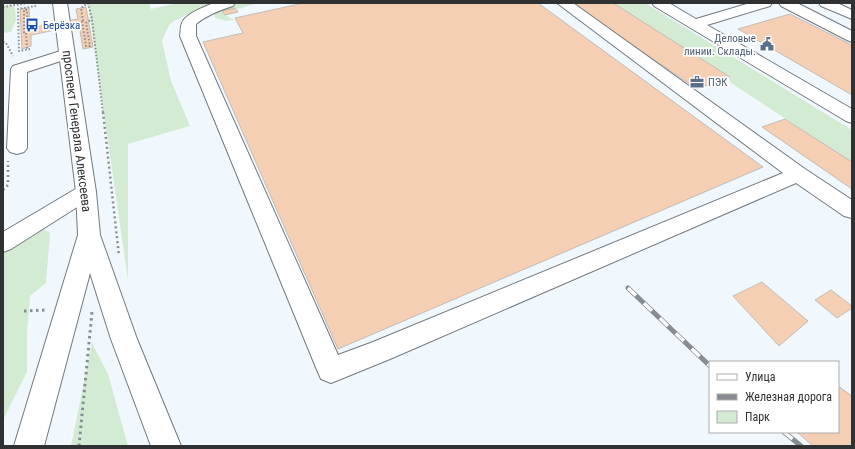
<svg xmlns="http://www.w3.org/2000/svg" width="855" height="449" font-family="'Roboto Condensed',sans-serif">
<rect width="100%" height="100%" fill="#f0f7fd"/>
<path fill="#d4ebd3" d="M 88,3 L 149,3 L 151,9 L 178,3 L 221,3 L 190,13 L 174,21 L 169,25 L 162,41 L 171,81 L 190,126 L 128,144 L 128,280 Z
M 240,3 L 257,3 L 238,9 L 235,8 L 223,11 L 225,15 L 234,20 L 226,21 L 215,18 L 213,11 Z
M 613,3 L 645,3 L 852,130 L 852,162 L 731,83 L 729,77 Z
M 12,5 L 15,8 L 16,20 L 11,32 L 3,33 L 3,6 Z
M 27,220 L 50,233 L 46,283 L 30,296 L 27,334 L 27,372 L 3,420 L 3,235 Z
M 92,343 L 108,374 L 128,446 L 71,446 Z"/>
<path fill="#f5cfb3" stroke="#c3bcb6" d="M 304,3 L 538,3 L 763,167 L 338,349 L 203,42 L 243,33 L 235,18 Z
M 571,3 L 613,3 L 730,77 L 697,89 Z
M 86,7 L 93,47 L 83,49 L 79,25 L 31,35 L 31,46 L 22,49 L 20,9 L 29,8 L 30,28 L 78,19 L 76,9 Z
M 235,8 L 238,12 L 225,15 L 222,11 Z
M 790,14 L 852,45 L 852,95 L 738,29 Z
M 785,119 L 852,162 L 852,189 L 762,127 Z
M 762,282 L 808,321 L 779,346 L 733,296 Z
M 831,290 L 852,306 L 852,308 L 837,318 L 815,300 Z
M 838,386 L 852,396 L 852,446 L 813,446 L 797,432 L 838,432 Z"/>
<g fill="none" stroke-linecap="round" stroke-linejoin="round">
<g stroke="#73797e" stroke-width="2">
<path id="minor" d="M 214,3 L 235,3 L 233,6 C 220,10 207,15 196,24 L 196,36 L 338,355 L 373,342 L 783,173 L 557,3 L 573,3 L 805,169 L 852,200 L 852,218 L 844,216 L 796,183 L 390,359 L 331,383 L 321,379 L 317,370 L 180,36 C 181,32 180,27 182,23 C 185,14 206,6 214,3 Z
M 652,3 L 669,3 L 696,19 L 750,3 L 772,3 L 770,6 L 707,25 L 852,109 L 852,123 L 846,121 L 654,6 Z
M 779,3 L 797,3 L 852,31 L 852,42 L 847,40 L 781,6 Z
M 819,3 L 837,3 L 852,10 L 852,19 L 821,6 Z
M 67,49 L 73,51 L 75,54 L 73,57 L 27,72 L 27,148 L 24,152 L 17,154 L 10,152 L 7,148 L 11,69 L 13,66 Z
M 86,185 L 93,187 L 96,192 L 93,197 L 11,249 L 3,252 L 3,232 L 79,187 Z"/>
</g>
<g stroke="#73797e" stroke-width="2">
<path id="major" d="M 53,3 L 67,3 L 96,192 L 100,235 L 137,339 L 181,446 L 151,446 L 111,339 L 90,273 L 44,446 L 14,446 L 78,235 L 76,192 Z"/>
</g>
<path stroke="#8a8e92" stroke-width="2" stroke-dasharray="1.5 2" stroke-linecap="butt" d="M 88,3 L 92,19 L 103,113
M 3,7 L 27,3
M 82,21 L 86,46 L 90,46 L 86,23 L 92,19
M 83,21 L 81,8 L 88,3
M 24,33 L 24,10 L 27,10 L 28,29 L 37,29
M 26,33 L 27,48 L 29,48
M 3,42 L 6,43 L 13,56
M 30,49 L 19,51 L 18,9 L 36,6"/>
<path stroke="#8a8e92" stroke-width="2.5" stroke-dasharray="2 3" stroke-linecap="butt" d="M 103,112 L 119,256
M 3,190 L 8,185 L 8,161"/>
<path stroke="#8a8e92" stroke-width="3" stroke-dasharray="2.5 3.5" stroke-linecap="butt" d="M 24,311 L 46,310
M 79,446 L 92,312"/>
<use href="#minor" fill="#fff" fill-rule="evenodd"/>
<use href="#major" fill="#fff" fill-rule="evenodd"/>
<g stroke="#888c90" stroke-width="5">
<path id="rail" d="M 628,288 L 710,366
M 784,432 L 801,446"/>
</g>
<use href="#rail" stroke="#fff" stroke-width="3.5" stroke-dasharray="11" stroke-linecap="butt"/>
</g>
<defs>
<g id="bus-bare" transform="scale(1.08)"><path d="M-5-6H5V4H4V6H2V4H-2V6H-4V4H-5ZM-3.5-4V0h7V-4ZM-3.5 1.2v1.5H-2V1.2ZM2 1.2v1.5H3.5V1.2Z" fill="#1a4fb4" stroke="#fff" stroke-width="2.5" paint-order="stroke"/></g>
<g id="civic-bare" transform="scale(1.08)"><path d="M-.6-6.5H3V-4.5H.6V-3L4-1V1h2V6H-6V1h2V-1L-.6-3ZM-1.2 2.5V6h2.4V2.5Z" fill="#5c6f8a" stroke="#fff" stroke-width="2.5" paint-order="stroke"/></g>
<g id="office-bare" transform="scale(1.08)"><path d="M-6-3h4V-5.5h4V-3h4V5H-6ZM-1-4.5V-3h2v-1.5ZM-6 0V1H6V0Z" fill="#5c6f8a" stroke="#fff" stroke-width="2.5" paint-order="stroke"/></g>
</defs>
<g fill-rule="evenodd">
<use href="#bus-bare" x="32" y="25"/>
<use href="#civic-bare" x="767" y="44"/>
<use href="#office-bare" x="697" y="82"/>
</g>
<g text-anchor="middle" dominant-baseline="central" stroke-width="3.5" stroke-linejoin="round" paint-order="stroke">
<g font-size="11" fill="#164399" stroke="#fff" text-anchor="start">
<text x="43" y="25">Берёзка</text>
</g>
<g font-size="11" fill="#4e5e75" stroke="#fff" text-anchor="end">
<text x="756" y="38">Деловые<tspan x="756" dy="13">линии. Склады.</tspan></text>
<text x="708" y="82" text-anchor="start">ПЭК</text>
</g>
<g font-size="13" fill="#2f3133" stroke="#fff">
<text transform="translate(77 131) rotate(83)">проспект Генерала Алексеева</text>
</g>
</g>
<rect width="855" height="449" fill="none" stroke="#2f3133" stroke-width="8"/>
<rect x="709" y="361" width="130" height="72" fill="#ffffff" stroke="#acadad"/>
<rect x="717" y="374" width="20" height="6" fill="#ffffff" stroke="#acadad"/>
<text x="745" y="381" font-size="12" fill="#2f3133">Улица</text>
<rect x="717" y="394" width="20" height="6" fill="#888c90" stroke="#acadad"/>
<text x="745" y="401" font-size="12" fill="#2f3133">Железная дорога</text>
<rect x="717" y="411" width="20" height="12" fill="#d4ebd3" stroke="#acadad"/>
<text x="745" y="421" font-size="12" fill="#2f3133">Парк</text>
</svg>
